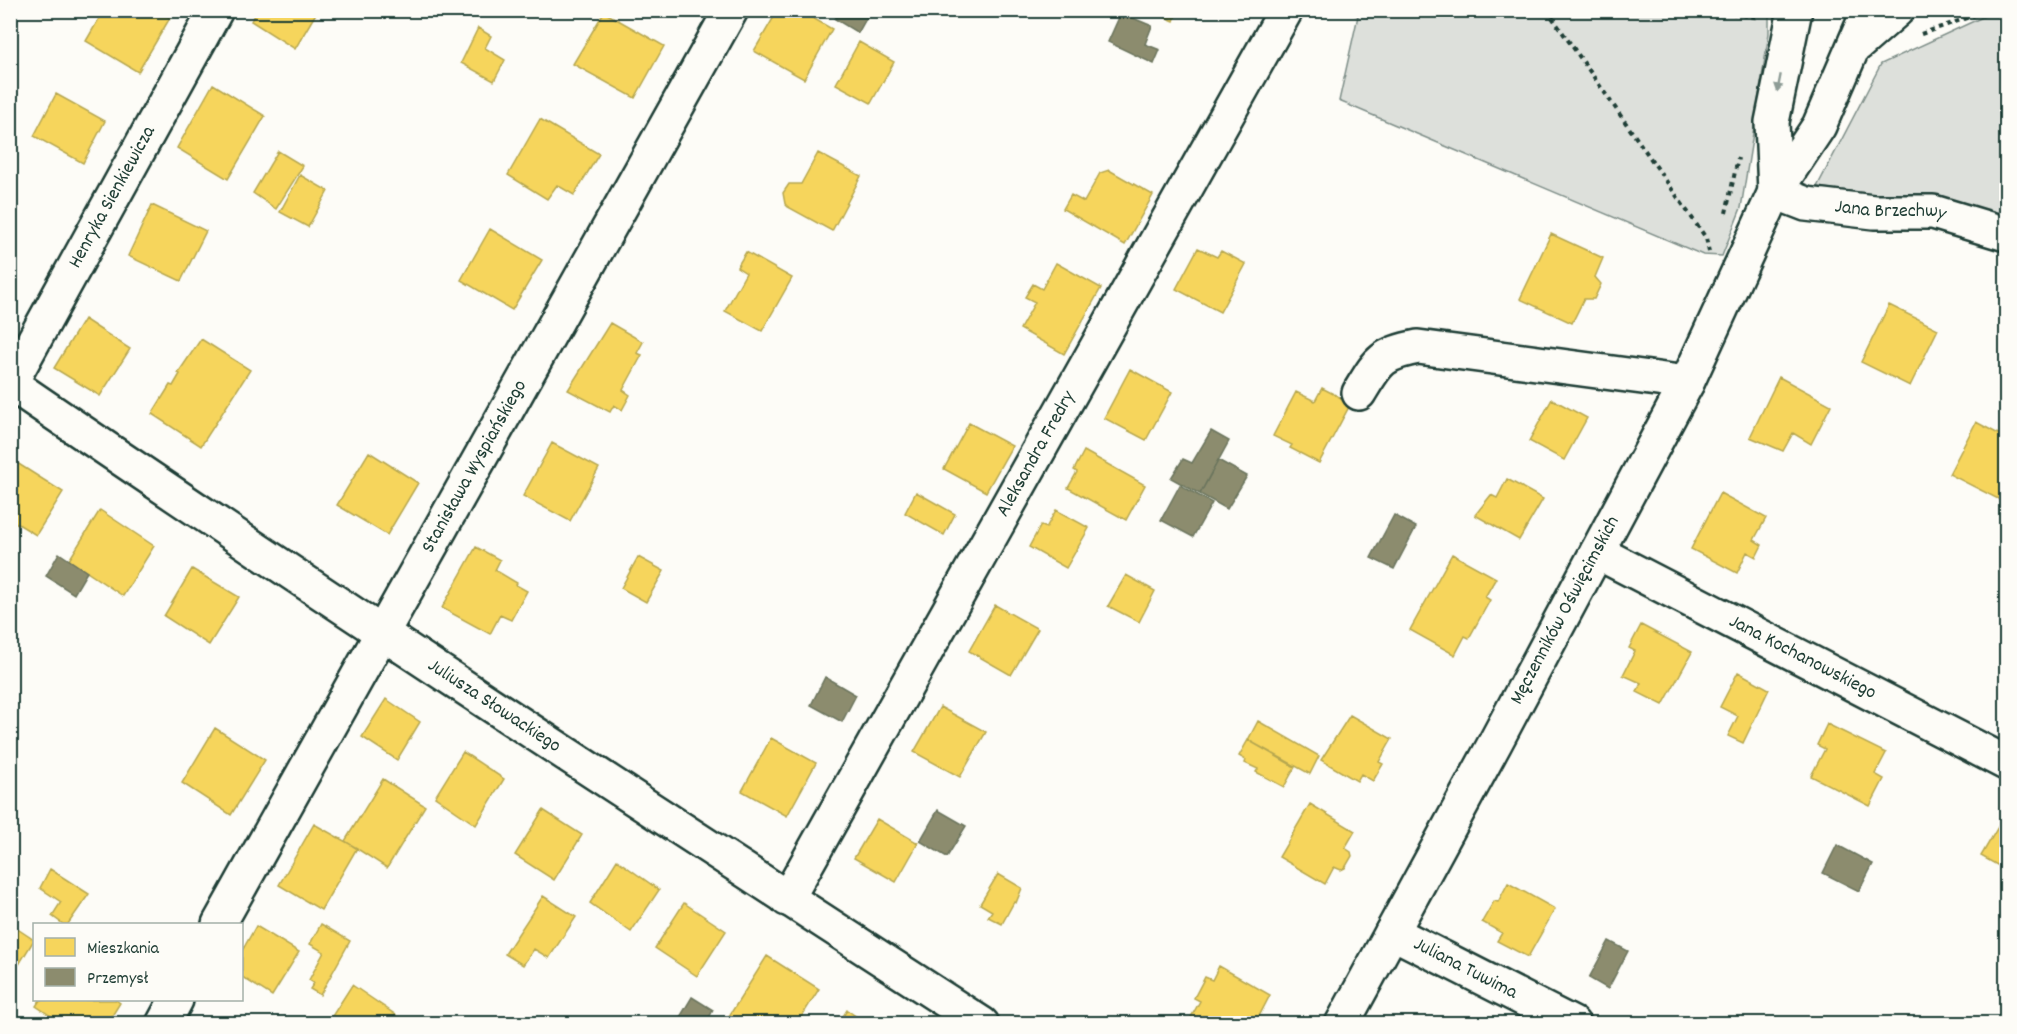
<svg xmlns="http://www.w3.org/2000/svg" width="2017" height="1034" font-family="Dekko,sans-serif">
<rect width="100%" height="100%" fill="#fdfcf7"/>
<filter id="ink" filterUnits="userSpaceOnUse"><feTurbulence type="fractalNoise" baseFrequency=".0167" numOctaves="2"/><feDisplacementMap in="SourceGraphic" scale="12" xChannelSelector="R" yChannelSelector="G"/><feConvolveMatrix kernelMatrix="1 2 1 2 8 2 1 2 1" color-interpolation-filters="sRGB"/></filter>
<g filter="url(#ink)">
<path fill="#dde0db" stroke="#7e8e88" stroke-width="1.5" d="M 1346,11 L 1769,11 L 1769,33 L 1741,208 L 1722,256 L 1703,255 L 1339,101 L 1358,16 Z
M 2002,11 L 2006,11 L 2006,216 L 1934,203 L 1817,187 L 1881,64 L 1987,15 Z"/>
<path fill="#f6d55c" stroke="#b6a750" stroke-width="1.5" d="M 104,10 L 157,10 L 170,18 L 138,72 L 86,41 Z
M 257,10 L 318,10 L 295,49 L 251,21 Z
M 778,10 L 799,10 L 832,29 L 804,79 L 754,51 Z
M 1148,10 L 1178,10 L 1174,21 Z
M 604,12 L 664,46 L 635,98 L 573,64 Z
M 478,28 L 491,36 L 485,48 L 505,60 L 494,81 L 461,63 Z
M 859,42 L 894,62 L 871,103 L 836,84 Z
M 213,84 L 265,116 L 228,179 L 177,148 Z
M 56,94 L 105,121 L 83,163 L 34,136 Z
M 540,119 L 599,154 L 574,195 L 557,185 L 547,199 L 508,175 Z
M 278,151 L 303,166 L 276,209 L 253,193 Z
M 818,153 L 861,176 L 832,231 L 788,207 L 785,204 L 783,193 L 789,184 L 801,184 Z
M 1109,170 L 1153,195 L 1125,245 L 1063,209 L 1071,195 L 1084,202 L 1100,173 Z
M 300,175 L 328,191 L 308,227 L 280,212 Z
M 152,205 L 206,231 L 181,281 L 128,256 Z
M 490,229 L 542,260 L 512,310 L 461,280 Z
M 1551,234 L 1603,258 L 1595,277 L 1601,284 L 1594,299 L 1584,299 L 1572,323 L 1520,299 Z
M 1198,248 L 1217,257 L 1221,251 L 1246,264 L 1220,312 L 1176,289 Z
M 746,252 L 792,278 L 762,331 L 725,311 L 746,273 L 737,267 Z
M 1056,263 L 1101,288 L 1064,354 L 1020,329 L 1035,302 L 1025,297 L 1033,284 L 1042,289 Z
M 1889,305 L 1938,329 L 1910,386 L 1861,362 Z
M 84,319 L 130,349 L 100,396 L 54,368 Z
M 610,323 L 643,342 L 637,353 L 642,355 L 623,390 L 630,395 L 622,410 L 614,405 L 610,412 L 568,390 Z
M 201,339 L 250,370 L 201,446 L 152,414 L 170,385 L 173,386 L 180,374 L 178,373 Z
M 1130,369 L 1172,392 L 1146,440 L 1104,418 Z
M 1779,377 L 1831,405 L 1811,444 L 1793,433 L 1783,451 L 1750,437 Z
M 1322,388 L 1351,403 L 1319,463 L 1290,448 L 1292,445 L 1273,436 L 1296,392 L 1315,401 Z
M 1552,399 L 1587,418 L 1564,460 L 1529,441 Z
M 1976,422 L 2006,438 L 2006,497 L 2004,502 L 1949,474 Z
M 969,423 L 1012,446 L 986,492 L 944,469 Z
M 552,443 L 599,468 L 570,521 L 523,496 Z
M 1084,451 L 1145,485 L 1126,520 L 1068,488 L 1077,472 L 1074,470 Z
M 369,452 L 418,483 L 387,535 L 337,505 Z
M 17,463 L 63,492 L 36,535 L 10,519 L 10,473 Z
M 1507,479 L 1543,499 L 1519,540 L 1475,515 L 1491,495 L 1497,498 Z
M 916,492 L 955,514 L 944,535 L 905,513 Z
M 1720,493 L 1766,518 L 1754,540 L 1762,545 L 1756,557 L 1747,552 L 1737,573 L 1691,549 Z
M 100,510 L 154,546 L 123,596 L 69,560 Z
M 1056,510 L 1089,528 L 1066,568 L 1029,547 L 1041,525 L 1046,528 Z
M 476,547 L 500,560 L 495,570 L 517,583 L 516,585 L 527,591 L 511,620 L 500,615 L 490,634 L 442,608 Z
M 1452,554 L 1496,578 L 1485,597 L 1490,600 L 1469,638 L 1465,636 L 1455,655 L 1410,630 Z
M 638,557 L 664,571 L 646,602 L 621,588 Z
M 192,569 L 239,597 L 209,645 L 164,616 Z
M 1126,575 L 1155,591 L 1139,622 L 1108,606 Z
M 995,605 L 1038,629 L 1011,675 L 969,651 Z
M 1641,625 L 1692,652 L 1663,705 L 1637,692 L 1641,683 L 1623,675 L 1635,651 L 1629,648 Z
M 1738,672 L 1769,689 L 1743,743 L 1728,736 L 1738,716 L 1720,707 Z
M 386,699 L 420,722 L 397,760 L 362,737 Z
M 940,707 L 986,732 L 960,777 L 914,752 Z
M 1350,715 L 1392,739 L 1379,762 L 1383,764 L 1373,781 L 1361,774 L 1357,781 L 1321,760 Z
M 1258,721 L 1319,756 L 1310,774 L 1248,740 Z
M 1827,724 L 1886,753 L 1875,774 L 1884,779 L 1870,806 L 1811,776 L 1825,749 L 1817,745 Z
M 215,728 L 265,760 L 231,815 L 182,783 Z
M 771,738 L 816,763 L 787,816 L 742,791 Z
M 1248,740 L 1295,767 L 1284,787 L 1256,772 L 1258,769 L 1245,763 L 1246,760 L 1239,756 Z
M 463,752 L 504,779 L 476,825 L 435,797 Z
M 383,779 L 425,806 L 387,868 L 345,841 Z
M 1310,804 L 1355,831 L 1345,848 L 1351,852 L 1352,856 L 1345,868 L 1341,870 L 1334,867 L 1325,884 L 1279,857 Z
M 543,810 L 582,835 L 554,880 L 515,855 Z
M 2005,815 L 2006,815 L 2006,870 L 1981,856 Z
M 877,819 L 918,843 L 896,882 L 854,858 Z
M 314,824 L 357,848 L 321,910 L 279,885 Z
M 617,860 L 659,890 L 631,932 L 590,903 Z
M 50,869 L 89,894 L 68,924 L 63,924 L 52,916 L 61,902 L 40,888 Z
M 998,874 L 1022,888 L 1016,903 L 1014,902 L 1002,924 L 988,917 L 992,911 L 980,904 Z
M 1508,883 L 1555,909 L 1528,957 L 1497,941 L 1502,933 L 1482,922 L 1494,901 L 1498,902 Z
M 543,896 L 576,917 L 549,958 L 534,949 L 523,965 L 505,954 Z
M 684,903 L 726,931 L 697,976 L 655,948 Z
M 10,924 L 34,940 L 10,979 Z
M 321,924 L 350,941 L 320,995 L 310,989 L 314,983 L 309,980 L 324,952 L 310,944 Z
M 256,926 L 299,952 L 272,996 L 242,977 L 242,951 Z
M 767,956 L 819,989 L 797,1024 L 724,1024 Z
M 1219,966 L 1270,995 L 1255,1024 L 1198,1024 L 1190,1019 L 1200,1001 L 1194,998 L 1205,977 L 1212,980 Z
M 352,985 L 396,1015 L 391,1024 L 327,1024 Z
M 40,1000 L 116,1000 L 120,1003 L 107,1024 L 63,1024 L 36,1006 Z
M 847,1010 L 867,1024 L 838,1024 Z"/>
<path fill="#8c8c6e" stroke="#6b745d" stroke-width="1.5" d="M 840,10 L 871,10 L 858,33 L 835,19 Z
M 1121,13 L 1152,26 L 1145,44 L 1160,50 L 1154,64 L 1108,42 Z
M 1211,431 L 1229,441 L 1200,494 L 1171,478 L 1183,459 L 1192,463 Z
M 1218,460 L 1247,476 L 1227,509 L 1200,494 Z
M 1180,485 L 1212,503 L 1193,537 L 1161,520 Z
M 1394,515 L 1416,527 L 1394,569 L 1371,558 Z
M 59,553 L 87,572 L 74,594 L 46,576 Z
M 825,677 L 856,695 L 842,722 L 811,705 Z
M 938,810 L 966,826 L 947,857 L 920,841 Z
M 1837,845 L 1873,864 L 1859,891 L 1823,873 Z
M 1609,941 L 1628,951 L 1608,989 L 1589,978 Z
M 692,997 L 713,1010 L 706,1024 L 676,1024 Z"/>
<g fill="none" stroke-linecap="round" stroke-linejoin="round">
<g stroke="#1f3d34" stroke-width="38">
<g id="minor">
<path id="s1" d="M 1775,192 L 1806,204 L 1874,212 L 1933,212 L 2006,234"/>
<path id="s2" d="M 10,383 C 330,602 656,813 982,1024"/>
<path id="s3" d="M 10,384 L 216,10"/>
<path d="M 1359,393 C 1378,362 1380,354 1418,347 L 1687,383"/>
<path id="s4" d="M 1597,552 L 2006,763"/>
<path id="s5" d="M 787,899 L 1286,10"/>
<path id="s6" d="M 219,924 L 731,10"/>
<path id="s7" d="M 1392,932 L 1573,1024"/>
<path d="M 163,1024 L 176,1000"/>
</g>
</g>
<g stroke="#1f3d34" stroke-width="38">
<g id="major">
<path d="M 1858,44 L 1897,10"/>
<path d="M 1775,192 L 1772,122 L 1795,10"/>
<path id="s8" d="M 1342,1024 L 1495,743 L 1687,383 L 1775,192 L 1819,126 L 1869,10"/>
</g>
</g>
<path stroke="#1f3d34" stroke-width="4" stroke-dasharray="4.5 4.5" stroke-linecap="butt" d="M 1547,10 L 1706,238 L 1709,252
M 1716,10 L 1759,18
M 1921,34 L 1989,10
M 1726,213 L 1738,158"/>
<use href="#minor" stroke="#fdfcf7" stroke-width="33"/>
<use href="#major" stroke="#fdfcf7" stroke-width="33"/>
</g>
<defs><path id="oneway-solid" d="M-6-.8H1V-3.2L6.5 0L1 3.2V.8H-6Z" transform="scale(1.5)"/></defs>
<use fill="#8e9c96" href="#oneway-solid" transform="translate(1779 83) rotate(101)"/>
</g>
<g text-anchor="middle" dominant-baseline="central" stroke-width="6" stroke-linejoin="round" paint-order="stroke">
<g font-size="20" fill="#1f3d34" stroke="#fdfcf7">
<text stroke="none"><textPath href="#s3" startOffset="213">Henryka Sienkiewicza</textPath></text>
<text stroke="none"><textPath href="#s1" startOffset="118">Jana Brzechwy</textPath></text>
<text stroke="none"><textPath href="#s5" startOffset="510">Aleksandra Fredry</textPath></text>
<text stroke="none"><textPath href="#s6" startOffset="524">Stanisława Wyspiańskiego</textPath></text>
<text stroke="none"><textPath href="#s8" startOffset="470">Męczenników Oświęcimskich</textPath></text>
<text stroke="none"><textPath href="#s4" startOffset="231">Jana Kochanowskiego</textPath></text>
<text stroke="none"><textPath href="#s2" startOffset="582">Juliusza Słowackiego</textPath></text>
<text stroke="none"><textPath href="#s7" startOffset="82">Juliana Tuwima</textPath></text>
</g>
</g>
<rect width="2017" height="1034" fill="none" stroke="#fdfcf7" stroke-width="36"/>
<rect x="18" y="18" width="1981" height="998" fill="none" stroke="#1f3d34" stroke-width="2" filter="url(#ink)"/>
<rect x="33" y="923" width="210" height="78" fill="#fdfcf7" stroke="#a4b0a9" stroke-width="1.5"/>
<rect x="45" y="938" width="30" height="18" fill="#f6d55c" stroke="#a4b0a9" stroke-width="1.5"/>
<text x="87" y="953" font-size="18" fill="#1f3d34">Mieszkania</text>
<rect x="45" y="968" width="30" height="18" fill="#8c8c6e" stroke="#a4b0a9" stroke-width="1.5"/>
<text x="87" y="983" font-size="18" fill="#1f3d34">Przemysł</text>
</svg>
